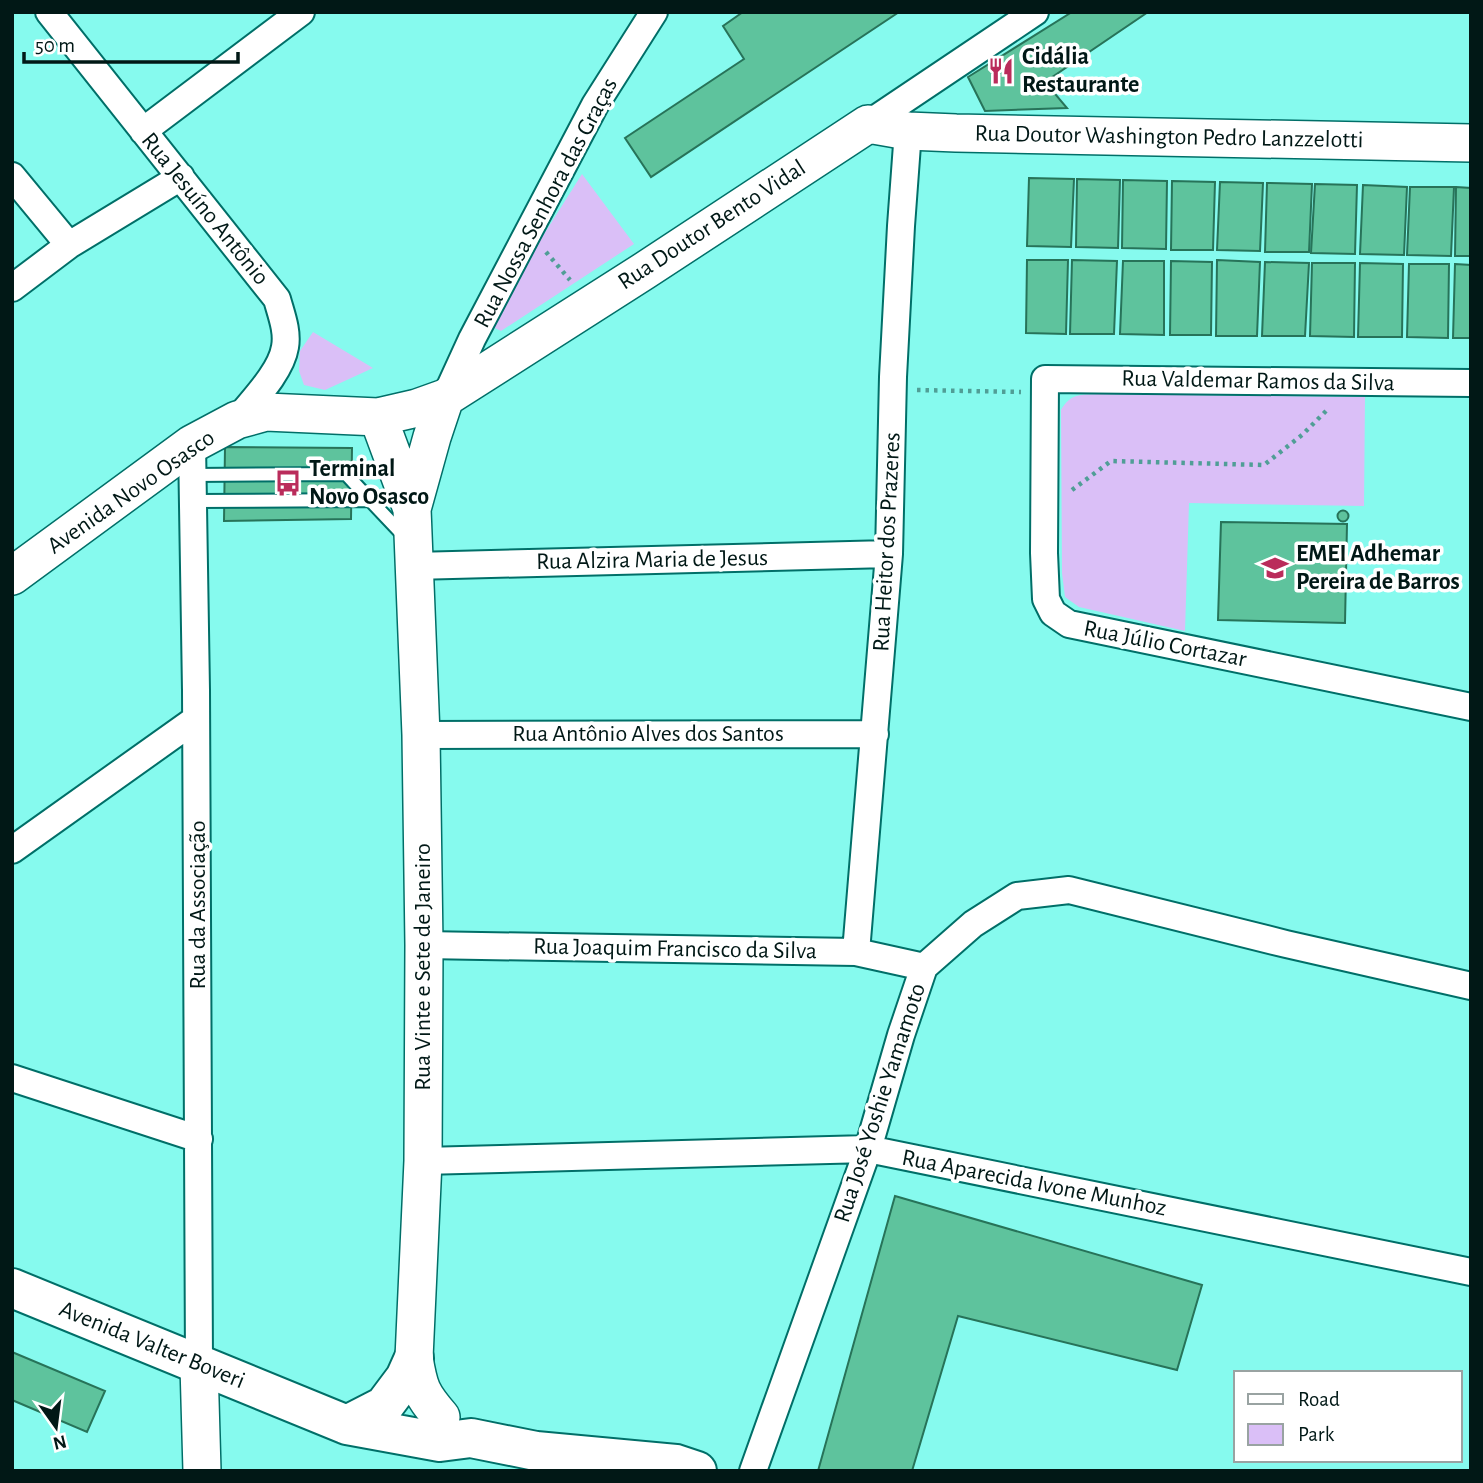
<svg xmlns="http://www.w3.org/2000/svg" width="1483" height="1483" font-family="'Alegreya Sans',sans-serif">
<rect width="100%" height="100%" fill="#86faee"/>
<path fill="#dabff7" d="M 582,174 L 634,244 L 501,331 L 495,328 L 491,318 Z
M 313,332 L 373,368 L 325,390 L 304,385 L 299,371 L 300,351 Z
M 1098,394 L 1365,397 L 1364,506 L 1189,503 L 1185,631 L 1079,607 L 1065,597 L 1062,573 L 1061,410 C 1071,393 1080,395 1098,394 Z"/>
<path fill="#5ec39d" stroke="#277359" stroke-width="2" d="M 743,12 L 899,12 L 651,177 L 625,138 L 744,59 L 723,26 Z
M 1072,12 L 1148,12 L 1045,82 L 1067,108 L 985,111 L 968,77 Z
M 1029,178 L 1074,179 L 1071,247 L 1027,246 Z
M 1077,179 L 1120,180 L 1118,248 L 1076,247 Z
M 1123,180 L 1167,181 L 1166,249 L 1122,248 Z
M 1172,181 L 1215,182 L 1213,250 L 1171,250 Z
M 1220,182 L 1263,183 L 1260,251 L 1217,250 Z
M 1267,183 L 1312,184 L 1309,252 L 1265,252 Z
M 1315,184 L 1357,185 L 1355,254 L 1311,253 Z
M 1363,185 L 1407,187 L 1404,255 L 1360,254 Z
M 1410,187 L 1454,187 L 1451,256 L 1407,255 Z
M 1456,187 L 1471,188 L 1471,256 L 1455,256 Z
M 1027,260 L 1068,260 L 1066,334 L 1026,333 Z
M 1072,260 L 1117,261 L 1114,334 L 1070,334 Z
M 1217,260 L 1260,262 L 1257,336 L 1216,336 Z
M 1123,261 L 1164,261 L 1164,335 L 1120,334 Z
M 1171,261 L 1212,262 L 1211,335 L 1170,335 Z
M 1265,262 L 1309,263 L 1305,336 L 1262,336 Z
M 1312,263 L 1355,263 L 1354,337 L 1310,336 Z
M 1360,263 L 1403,264 L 1402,337 L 1358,337 Z
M 1409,264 L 1449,264 L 1448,338 L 1407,337 Z
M 1455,264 L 1471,265 L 1471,338 L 1453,338 Z
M 225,447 L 352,448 L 351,519 L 224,521 Z
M1337.5 516a5.5 5.5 0 1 1 11 0a5.5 5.5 0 1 1-11 0Z
M 1221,522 L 1347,524 L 1345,623 L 1218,620 Z
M 895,1196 L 1202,1285 L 1177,1370 L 958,1316 L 912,1471 L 818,1471 Z
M 12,1352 L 105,1391 L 87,1432 L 12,1400 Z"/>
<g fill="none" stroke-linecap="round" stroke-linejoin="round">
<g stroke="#006f68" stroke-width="16">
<path id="lane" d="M 193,475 L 346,474 L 370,500
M 193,501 L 370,500 L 404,536"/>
</g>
<g stroke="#006f68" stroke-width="30">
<path id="street" d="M 49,12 L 277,299 C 281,314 288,331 285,347 C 281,372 253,400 237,420
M 868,124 L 1035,12
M 143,131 L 301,12
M 12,176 L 69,245
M 12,288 L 69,245 L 181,177
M 1471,383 L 1045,379 L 1044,553 L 1046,599 L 1053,613 L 1069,624 L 1471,707
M 445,398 L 472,339 L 595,105 L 654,12
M 192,444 L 196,690 L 199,1365
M 414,566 L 889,554
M 421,735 L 875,734
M 12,850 L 196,719
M 424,945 L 856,952 L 924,967
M 856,952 L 889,554 L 893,377 L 901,226 L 908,131
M 12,1078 L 199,1139
M 423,1161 L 868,1149 L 1471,1272
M 753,1471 L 868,1149 L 901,1035 L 924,967 L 973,924 L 1017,896 L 1069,890 L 1286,944 L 1471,986"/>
</g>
<g stroke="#006f68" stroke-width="40">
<path id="secondary" d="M 378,417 L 412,509
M 12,576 L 192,444 L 237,420 L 266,412 L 378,417 L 417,408 L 445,398 L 644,271 L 868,124 L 908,131 L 956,133 L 1471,143
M 199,1365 L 202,1471
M 441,1417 C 421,1394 419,1388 414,1358 L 423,1161 L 424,945 L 421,735 L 412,509 L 432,437 L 445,398"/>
</g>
<g stroke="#006f68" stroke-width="42">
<path id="primary" d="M 12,1288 L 347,1425 L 440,1442 L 471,1438 L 536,1451 L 676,1464 L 697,1471
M 347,1425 L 384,1406 L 405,1378 L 414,1358"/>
</g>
<path stroke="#509e96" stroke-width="4.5" stroke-dasharray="3.5 5" stroke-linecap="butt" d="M 546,252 L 570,280
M 917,390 L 1021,392
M 1072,490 L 1111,461 L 1264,465 L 1302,435 L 1329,408"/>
<use href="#lane" stroke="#fff" stroke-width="12"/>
<use href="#street" stroke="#fff" stroke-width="26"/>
<use href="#secondary" stroke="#fff" stroke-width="37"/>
<use href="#primary" stroke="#fff" stroke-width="38"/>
</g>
<defs>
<g id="restaurant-bare" transform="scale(2.1)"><path d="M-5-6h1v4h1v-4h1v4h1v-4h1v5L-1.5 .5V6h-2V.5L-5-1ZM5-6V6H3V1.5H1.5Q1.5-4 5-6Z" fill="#ba2c5b" stroke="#fff" stroke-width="2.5" paint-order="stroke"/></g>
<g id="bus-bare" transform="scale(2.1)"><path d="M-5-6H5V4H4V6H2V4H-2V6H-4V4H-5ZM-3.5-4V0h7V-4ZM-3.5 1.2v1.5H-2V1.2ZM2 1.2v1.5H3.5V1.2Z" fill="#ba2c5b" stroke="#fff" stroke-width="2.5" paint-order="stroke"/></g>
<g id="school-bare" transform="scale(2.1)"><path d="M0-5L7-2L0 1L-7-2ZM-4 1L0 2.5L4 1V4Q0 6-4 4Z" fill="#ba2c5b" stroke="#fff" stroke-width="2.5" paint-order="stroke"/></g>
</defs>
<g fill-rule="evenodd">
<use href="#restaurant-bare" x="1001" y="71"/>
<use href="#bus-bare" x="288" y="483"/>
<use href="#school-bare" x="1275" y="568"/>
</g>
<g text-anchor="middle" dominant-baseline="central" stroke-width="7" stroke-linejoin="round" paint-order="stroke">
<g font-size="24" font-weight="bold" fill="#011816" stroke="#fff" text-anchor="start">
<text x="1022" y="57">Cidália<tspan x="1022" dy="28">Restaurante</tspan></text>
<text x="309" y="469">Terminal<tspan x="309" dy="28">Novo Osasco</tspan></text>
<text x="1296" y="554">EMEI Adhemar<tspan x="1296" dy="28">Pereira de Barros</tspan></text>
</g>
<g font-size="24" fill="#011816" stroke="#fff">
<text transform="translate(1169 137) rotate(1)">Rua Doutor Washington Pedro Lanzzelotti</text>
<text transform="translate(546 203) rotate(-62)">Rua Nossa Senhora das Graças</text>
<text transform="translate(205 209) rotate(51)">Rua Jesuíno Antônio</text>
<text transform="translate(712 225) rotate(-33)">Rua Doutor Bento Vidal</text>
<text transform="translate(1258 381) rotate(1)">Rua Valdemar Ramos da Silva</text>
<text transform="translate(131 492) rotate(-35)">Avenida Novo Osasco</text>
<text transform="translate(887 542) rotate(-87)">Rua Heitor dos Prazeres</text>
<text transform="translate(652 560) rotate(-1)">Rua Alzira Maria de Jesus</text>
<text transform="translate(1165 644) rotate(11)">Rua Júlio Cortazar</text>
<text x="648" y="734">Rua Antônio Alves dos Santos</text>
<text transform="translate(198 905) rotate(-90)">Rua da Associação</text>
<text transform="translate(675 949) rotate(1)">Rua Joaquim Francisco da Silva</text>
<text transform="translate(423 967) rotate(-90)">Rua Vinte e Sete de Janeiro</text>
<text transform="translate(880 1103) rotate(-72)">Rua José Yoshie Yamamoto</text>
<text transform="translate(1034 1183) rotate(11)">Rua Aparecida Ivone Munhoz</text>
<text transform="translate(152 1345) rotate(22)">Avenida Valter Boveri</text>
</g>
</g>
<rect width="1483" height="1483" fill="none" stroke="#011816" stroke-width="28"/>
<rect x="1234" y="1371" width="228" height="91" fill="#ffffff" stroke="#99a3a2" stroke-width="2"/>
<rect x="1248" y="1394" width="35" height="10" fill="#ffffff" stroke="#99a3a2" stroke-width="2"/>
<text x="1298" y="1406" font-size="21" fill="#011816">Road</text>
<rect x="1248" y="1424" width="35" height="21" fill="#dabff7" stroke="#99a3a2" stroke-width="2"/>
<text x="1298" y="1441" font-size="21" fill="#011816">Park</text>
<g transform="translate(56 1427) rotate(166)" stroke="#ffffff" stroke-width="5" paint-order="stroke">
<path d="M0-5L12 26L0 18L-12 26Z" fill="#011816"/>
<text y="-10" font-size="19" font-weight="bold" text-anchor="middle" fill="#011816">N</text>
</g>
<path d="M24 52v10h214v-10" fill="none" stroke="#011816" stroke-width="3.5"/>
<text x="35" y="52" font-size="21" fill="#011816" stroke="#ffffff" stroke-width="5" paint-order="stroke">50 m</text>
</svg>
